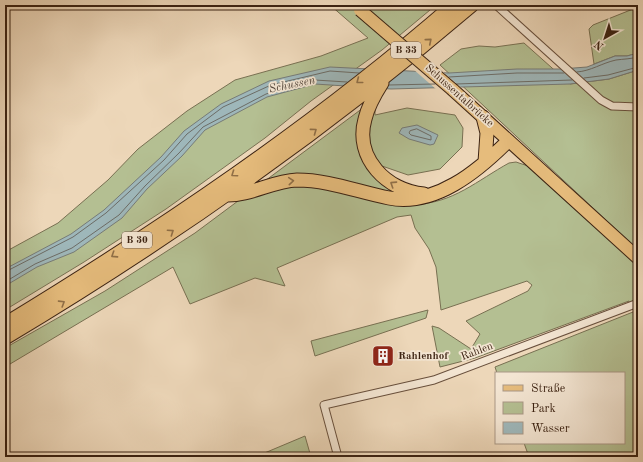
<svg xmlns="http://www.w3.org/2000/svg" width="643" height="462" font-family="'Old Standard TT',serif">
<rect width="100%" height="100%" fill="#edd7b9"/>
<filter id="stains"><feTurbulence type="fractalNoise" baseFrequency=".005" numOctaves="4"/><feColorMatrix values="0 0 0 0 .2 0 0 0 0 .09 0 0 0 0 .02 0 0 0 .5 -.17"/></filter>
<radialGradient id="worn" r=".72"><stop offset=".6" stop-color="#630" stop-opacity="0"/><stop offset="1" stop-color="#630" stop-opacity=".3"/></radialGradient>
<path fill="#b4bf92" stroke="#787052" d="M 330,5 L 436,5 L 382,50 L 311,101 L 265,138 L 166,209 L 84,262 L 5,310 L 5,252 L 58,223 L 108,180 L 138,149 L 187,111 L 235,80 L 321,56 L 368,38 Z
M 638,7 L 638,53 L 627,56 L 615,56 L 594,64 L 589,29 L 593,25 Z
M 524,43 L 570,84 L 609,79 L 638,70 L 638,250 L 440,65 L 461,49 L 479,46 L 495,47 Z
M 371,102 L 365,149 L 415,204 C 452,204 478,180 509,163 L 516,162 L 528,166 L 638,266 L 638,301 L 629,304 L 629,301 L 475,358 L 440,367 L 432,326 L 439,328 L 471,349 L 480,334 L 466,321 L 528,291 L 532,285 L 527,281 L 441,310 L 436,267 L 429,249 L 415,228 L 411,215 L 397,217 L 277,268 L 285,286 L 255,278 L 190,304 L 173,267 L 5,367 L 5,348 L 105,291 L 195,233 Z
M 407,108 L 455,115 L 463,128 L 462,147 L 440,169 L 408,175 L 382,166 L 394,180 L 370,154 L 368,122 L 375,109 L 375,115 Z
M 428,310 L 426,318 L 315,356 L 311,341 Z
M 633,312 L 638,312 L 638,457 L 529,457 L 524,443 L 624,443 L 624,373 L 497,373 L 495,367 Z
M 305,436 L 311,457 L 255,457 Z"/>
<path fill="#9eb7ba" stroke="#767b77" d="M 638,53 L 638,70 L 609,79 L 570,84 L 391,89 L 315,84 L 267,97 L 205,130 L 182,156 L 147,189 L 122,218 L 74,252 L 37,267 L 5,286 L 5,269 L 71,234 L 104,210 L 161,157 L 184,131 L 221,104 L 269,81 L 330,67 L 449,73 L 517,69 L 561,69 L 587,67 L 615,56 L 627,56 Z
M 417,125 L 438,135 L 434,144 L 430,145 L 409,139 L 399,133 L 402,128 Z"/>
<path fill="#edd7b9" d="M 413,69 L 442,71 L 463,89 L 437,90 Z"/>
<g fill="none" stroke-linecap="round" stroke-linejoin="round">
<path stroke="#6c6c66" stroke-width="1" d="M 577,72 C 591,71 602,63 616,60 C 624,59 630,59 638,57
M 449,77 L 517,73 L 564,73
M 584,78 L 608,75 L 638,67
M 456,84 L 572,80
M 389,85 L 435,84
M 417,129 L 431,136 L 431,140 L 411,135 L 409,133 L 410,131 Z
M 5,272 L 73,237 L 106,213 L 164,160 L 187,134 L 223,107 L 271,85 L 330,71 L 359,73
M 5,282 L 35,264 L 72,248 L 119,215 L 145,186 L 179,153 L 203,127 L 266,94 L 315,80 L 347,82"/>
<g stroke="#684f3c" stroke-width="9">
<path id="street" d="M 496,5 L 601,100 L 612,106 L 638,107
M 338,457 L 324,405 L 434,380 L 638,303"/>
</g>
<g stroke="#3b2212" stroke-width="14">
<path id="primary" d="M 453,90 L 638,258"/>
</g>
<g stroke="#3b2212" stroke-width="15">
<path id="highway" d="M 382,83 C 375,94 368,106 365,119 C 354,158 387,191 424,194
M 483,117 L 487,133 L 485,162
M 226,195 C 250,196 272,181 297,180 C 329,180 358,192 389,198 C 435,207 478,171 508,141
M 5,324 C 161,229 315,125 453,5
M 5,338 C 169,240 327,129 472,5"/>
</g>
<use href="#street" stroke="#f3e5d2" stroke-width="7"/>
<use href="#primary" stroke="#e6bc7c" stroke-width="12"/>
<use href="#highway" stroke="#e6bc7c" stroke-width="13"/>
<g stroke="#3b2212" stroke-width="14" stroke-linecap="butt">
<path id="primary-bridge" d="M 360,10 L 453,90"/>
</g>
<use href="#primary-bridge" stroke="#e6bc7c" stroke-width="12"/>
</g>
<defs><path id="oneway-chevron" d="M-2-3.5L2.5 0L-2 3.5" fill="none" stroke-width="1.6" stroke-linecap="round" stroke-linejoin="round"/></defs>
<g stroke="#906f47">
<use href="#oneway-chevron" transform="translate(429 41) rotate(-40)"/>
<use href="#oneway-chevron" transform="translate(359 81) rotate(142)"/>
<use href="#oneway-chevron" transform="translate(314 131) rotate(-36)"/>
<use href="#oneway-chevron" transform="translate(234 174) rotate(145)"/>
<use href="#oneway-chevron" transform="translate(291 181) rotate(-5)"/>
<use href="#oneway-chevron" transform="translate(393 184) rotate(-147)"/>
<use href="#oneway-chevron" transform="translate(171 232) rotate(-34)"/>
<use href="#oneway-chevron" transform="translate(114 255) rotate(147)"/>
<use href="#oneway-chevron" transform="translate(62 303) rotate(-32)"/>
</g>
<defs>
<g id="building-square" transform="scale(1.15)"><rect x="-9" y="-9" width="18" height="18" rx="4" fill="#8f2418" stroke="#f3e5d2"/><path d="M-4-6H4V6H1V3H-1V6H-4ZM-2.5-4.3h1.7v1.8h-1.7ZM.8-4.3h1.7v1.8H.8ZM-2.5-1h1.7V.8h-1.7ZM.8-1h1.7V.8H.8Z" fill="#fff"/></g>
</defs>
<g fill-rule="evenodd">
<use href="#building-square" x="383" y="356"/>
</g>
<g text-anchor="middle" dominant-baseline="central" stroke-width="3.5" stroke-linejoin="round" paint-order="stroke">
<g fill="#f3e5d2" stroke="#725c4c" stroke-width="1">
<rect x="391" y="42" width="30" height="16" rx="3"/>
<rect x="122" y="232" width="30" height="16" rx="3"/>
</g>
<g font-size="10" font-weight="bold" fill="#3b2212">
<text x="406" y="50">B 33</text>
<text x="137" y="240">B 30</text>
</g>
<g font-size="11" fill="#3b2212" stroke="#f3e5d2">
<text transform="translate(459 96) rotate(42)">Schussentalbrücke</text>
<text transform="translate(477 352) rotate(-21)">Rahlen</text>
</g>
<g font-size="11" font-weight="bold" fill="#3b2212" stroke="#f3e5d2" text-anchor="start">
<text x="398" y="356">Rahlenhof</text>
</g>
<g font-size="12" font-style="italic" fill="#54473c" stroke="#f3e5d2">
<text transform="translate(292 85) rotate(-12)">Schussen</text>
</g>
</g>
<rect width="643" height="462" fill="none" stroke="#edd7b9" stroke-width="20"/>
<rect x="6" y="6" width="631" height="450" fill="none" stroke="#3b2212" stroke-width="2"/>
<rect x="10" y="10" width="623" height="442" fill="none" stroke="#3b2212"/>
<rect x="495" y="372" width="130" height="72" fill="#f3e5d2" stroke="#a99785"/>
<rect x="503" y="385" width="20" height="6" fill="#e6bc7c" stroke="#a99785"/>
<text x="531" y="392" font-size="12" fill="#3b2212">Straße</text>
<rect x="503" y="402" width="20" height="12" fill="#b4bf92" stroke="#a99785"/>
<text x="531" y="412" font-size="12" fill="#3b2212">Park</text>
<rect x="503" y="422" width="20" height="12" fill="#9eb7ba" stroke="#a99785"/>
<text x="531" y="432" font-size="12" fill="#3b2212">Wasser</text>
<g transform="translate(605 38) rotate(219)" stroke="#f3e5d2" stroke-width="3" paint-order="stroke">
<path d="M0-3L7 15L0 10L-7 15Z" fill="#3b2212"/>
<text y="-6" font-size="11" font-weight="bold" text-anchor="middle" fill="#3b2212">N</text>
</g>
<rect width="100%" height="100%" filter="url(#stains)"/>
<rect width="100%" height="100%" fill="url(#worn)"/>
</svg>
